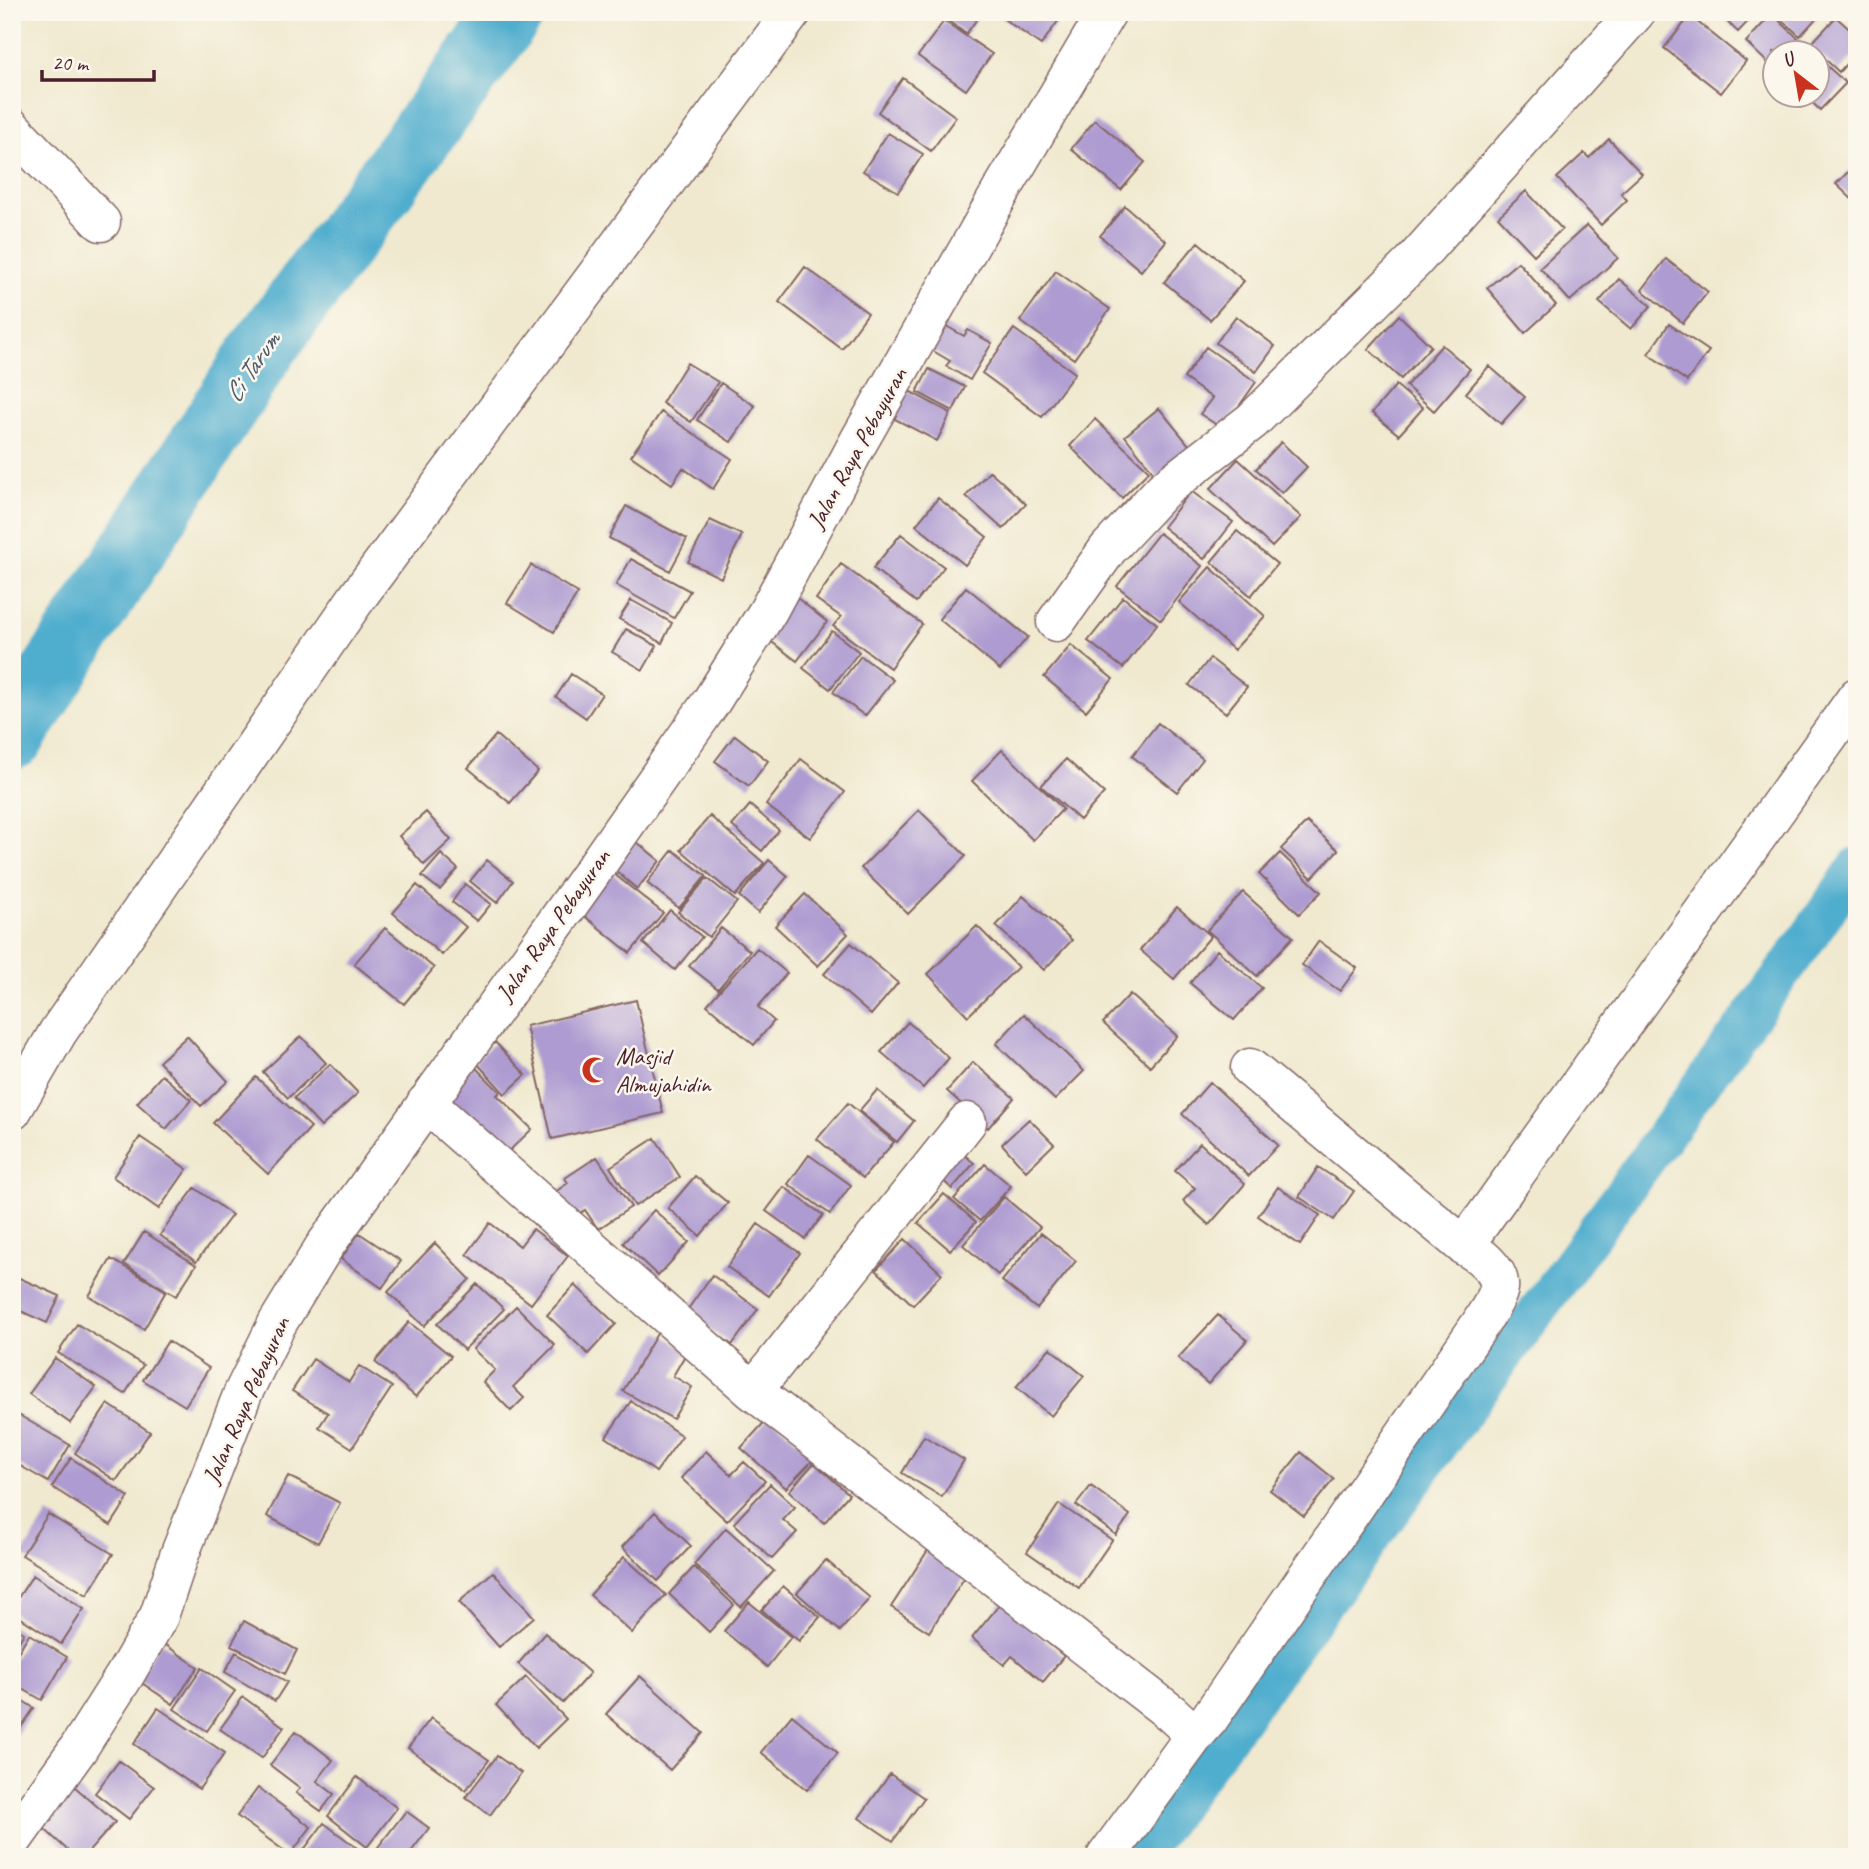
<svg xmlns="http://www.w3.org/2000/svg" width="1869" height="1869" font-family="Caveat,sans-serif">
<rect width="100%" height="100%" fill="#fbf7ec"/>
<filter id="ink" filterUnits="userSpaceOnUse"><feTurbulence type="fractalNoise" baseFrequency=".0143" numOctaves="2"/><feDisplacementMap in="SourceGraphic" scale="14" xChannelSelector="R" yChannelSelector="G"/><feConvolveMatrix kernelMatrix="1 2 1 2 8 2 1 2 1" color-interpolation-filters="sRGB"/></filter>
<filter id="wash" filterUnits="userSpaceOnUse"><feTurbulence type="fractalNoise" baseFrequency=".00686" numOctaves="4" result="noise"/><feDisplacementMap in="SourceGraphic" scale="28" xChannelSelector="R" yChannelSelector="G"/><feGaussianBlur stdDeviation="1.57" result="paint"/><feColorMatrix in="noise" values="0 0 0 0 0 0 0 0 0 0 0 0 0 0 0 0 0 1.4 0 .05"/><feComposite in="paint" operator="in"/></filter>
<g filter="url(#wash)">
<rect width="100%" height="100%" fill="#f0e9cf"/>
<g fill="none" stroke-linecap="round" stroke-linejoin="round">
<path stroke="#50adce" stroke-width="38" d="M 1140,1857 L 1805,942 L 1857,866"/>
<path stroke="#50adce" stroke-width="66" d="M 12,737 L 261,352 L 512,12"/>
</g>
<g id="blocks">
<path fill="#ae9bd1" d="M 936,12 L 982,12 L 966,34 Z
M 994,12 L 1054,12 L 1061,17 L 1041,45 Z
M 1717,12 L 1757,12 L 1738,32 Z
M 1773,12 L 1822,12 L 1800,36 Z
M 1772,14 L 1813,52 L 1774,52 L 1774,69 L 1746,42 Z
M 1690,16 L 1746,61 L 1721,93 L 1664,48 Z
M 1836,17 L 1857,36 L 1857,52 L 1839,72 L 1810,45 Z
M 944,21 L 992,54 L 966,90 L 918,56 Z
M 1816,56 L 1846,83 L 1820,110 L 1803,94 L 1816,94 Z
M 903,78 L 956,117 L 931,151 L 878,112 Z
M 1095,120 L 1145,162 L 1121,190 L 1071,149 Z
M 888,133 L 923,154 L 898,192 L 863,171 Z
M 1609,139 L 1642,174 L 1621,193 L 1627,200 L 1601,225 L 1557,178 L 1584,153 L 1589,158 Z
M 1857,163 L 1857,204 L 1836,184 Z
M 1526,191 L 1562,229 L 1534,255 L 1498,217 Z
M 1125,206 L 1166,241 L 1141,271 L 1100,236 Z
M 1587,225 L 1618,258 L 1570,301 L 1540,268 Z
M 1198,242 L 1244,281 L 1210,320 L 1164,282 Z
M 1666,259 L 1708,292 L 1683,323 L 1642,290 Z
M 1518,262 L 1556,305 L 1525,333 L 1487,288 Z
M 805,267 L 868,313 L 842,349 L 779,302 Z
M 1056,271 L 1110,309 L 1074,359 L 1020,321 Z
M 1619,279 L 1651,306 L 1631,329 L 1599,302 Z
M 1399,315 L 1431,346 L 1401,379 L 1368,349 Z
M 1236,316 L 1275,346 L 1256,372 L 1216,343 Z
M 932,318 L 964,336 L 968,330 L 992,343 L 970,380 L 946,366 L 950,361 L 918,342 Z
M 1669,324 L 1709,351 L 1687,381 L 1648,354 Z
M 1014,329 L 1075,373 L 1042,417 L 982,373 Z
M 1442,345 L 1470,369 L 1434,411 L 1406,386 Z
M 1206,347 L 1256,382 L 1223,429 L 1200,414 L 1212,398 L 1184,378 Z
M 687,363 L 718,382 L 691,422 L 662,403 Z
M 1489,366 L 1525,397 L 1501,424 L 1466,393 Z
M 929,369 L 965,387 L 953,411 L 917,392 Z
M 721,383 L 755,406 L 731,442 L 697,420 Z
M 1396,385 L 1423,408 L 1399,435 L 1372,413 Z
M 907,390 L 951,413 L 937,441 L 893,418 Z
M 1159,408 L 1193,450 L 1158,478 L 1125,436 Z
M 661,412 L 732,459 L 713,489 L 683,468 L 672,484 L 631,456 Z
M 1095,419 L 1149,471 L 1122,498 L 1070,446 Z
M 1281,442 L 1307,467 L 1282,493 L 1256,469 Z
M 1238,459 L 1301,517 L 1272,547 L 1210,489 Z
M 990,471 L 1026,504 L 1003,529 L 966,496 Z
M 1191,491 L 1233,522 L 1204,559 L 1163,527 Z
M 938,498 L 987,537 L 965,565 L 916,525 Z
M 626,506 L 687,539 L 670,571 L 609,538 Z
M 710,520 L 742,535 L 721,578 L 688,562 Z
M 1237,531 L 1277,564 L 1251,596 L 1211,562 Z
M 1159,533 L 1202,566 L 1161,620 L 1117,586 Z
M 901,534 L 944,567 L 916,602 L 873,568 Z
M 631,559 L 690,591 L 674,618 L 616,585 Z
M 841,564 L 922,624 L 890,668 L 833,626 L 841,617 L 816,599 Z
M 531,565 L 578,593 L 554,632 L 507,603 Z
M 1210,567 L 1265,616 L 1234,650 L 1179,602 Z
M 966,587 L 1028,637 L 1000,670 L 939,619 Z
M 791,593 L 827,622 L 797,661 L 760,633 Z
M 1123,597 L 1157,624 L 1123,668 L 1088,641 Z
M 631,600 L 672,623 L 662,643 L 619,619 Z
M 626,629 L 657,646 L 643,670 L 612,652 Z
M 832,631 L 859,652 L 830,689 L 803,668 Z
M 1071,645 L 1113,679 L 1086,711 L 1044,677 Z
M 861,656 L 893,680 L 865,716 L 833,692 Z
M 1210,658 L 1247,687 L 1226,713 L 1189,685 Z
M 571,674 L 602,694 L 586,718 L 556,697 Z
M 1158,723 L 1203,759 L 1177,792 L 1132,756 Z
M 496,735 L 538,771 L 510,803 L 468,768 Z
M 735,735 L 768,761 L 749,786 L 715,761 Z
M 1002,750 L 1063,809 L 1033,840 L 972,781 Z
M 801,759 L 845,792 L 810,838 L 766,805 Z
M 1066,759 L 1104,793 L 1080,820 L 1041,786 Z
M 750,805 L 779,830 L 762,851 L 732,826 Z
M 919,810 L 966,856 L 908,914 L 861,868 Z
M 426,812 L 451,840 L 424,865 L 399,836 Z
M 710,816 L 764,863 L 735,896 L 681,850 Z
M 1307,822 L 1338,850 L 1312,878 L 1281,849 Z
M 632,838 L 660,861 L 637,889 L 610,866 Z
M 673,850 L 706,876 L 679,908 L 647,883 Z
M 1280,853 L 1321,892 L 1299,914 L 1259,874 Z
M 441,854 L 458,869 L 440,890 L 422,876 Z
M 487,860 L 513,881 L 497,903 L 470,881 Z
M 769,860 L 788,876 L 758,913 L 739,896 Z
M 609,870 L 663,913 L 630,953 L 576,909 Z
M 707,878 L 737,902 L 709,937 L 678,912 Z
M 465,884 L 491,904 L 477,921 L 452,902 Z
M 417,885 L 466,927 L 442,955 L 393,913 Z
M 1243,892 L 1293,937 L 1257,976 L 1207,930 Z
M 805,894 L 848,934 L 818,966 L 775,926 Z
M 1023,896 L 1072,940 L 1044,970 L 996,926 Z
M 1177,907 L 1211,936 L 1174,979 L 1140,950 Z
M 670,910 L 702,937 L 675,970 L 643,943 Z
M 977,926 L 1018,967 L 968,1016 L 928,974 Z
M 385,928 L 434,968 L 404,1004 L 354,964 Z
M 721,928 L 750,951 L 718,989 L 689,966 Z
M 1319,941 L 1357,968 L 1340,991 L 1302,965 Z
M 851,943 L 898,983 L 871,1015 L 824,974 Z
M 757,948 L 787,973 L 758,1007 L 774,1021 L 754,1045 L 707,1005 Z
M 1217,950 L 1262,988 L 1234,1020 L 1190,983 Z
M 1130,994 L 1177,1036 L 1150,1066 L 1103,1023 Z
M 636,1000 L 663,1113 L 552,1139 L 526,1026 Z
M 1024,1014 L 1084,1071 L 1055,1100 L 996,1044 Z
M 908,1022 L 949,1058 L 923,1088 L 881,1052 Z
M 187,1036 L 228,1081 L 201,1106 L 159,1062 Z
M 301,1036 L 326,1063 L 288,1098 L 263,1072 Z
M 495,1042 L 526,1075 L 505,1094 L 475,1061 Z
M 470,1062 L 500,1092 L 497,1095 L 532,1129 L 507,1153 L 433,1098 Z
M 973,1062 L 1014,1098 L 988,1128 L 947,1091 Z
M 330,1064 L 358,1093 L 321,1127 L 294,1098 Z
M 162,1075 L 191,1100 L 166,1129 L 137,1103 Z
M 256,1077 L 311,1127 L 268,1174 L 213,1123 Z
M 1210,1082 L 1278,1145 L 1249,1176 L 1182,1114 Z
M 877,1090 L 914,1121 L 897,1142 L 859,1111 Z
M 848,1103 L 894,1142 L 863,1178 L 817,1139 Z
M 1029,1119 L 1054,1144 L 1026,1171 L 1002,1144 Z
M 140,1137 L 187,1169 L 159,1209 L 113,1177 Z
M 655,1138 L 680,1177 L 635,1206 L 610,1167 Z
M 1200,1143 L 1245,1184 L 1209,1225 L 1183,1201 L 1195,1188 L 1175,1171 Z
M 955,1147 L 974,1163 L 952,1189 L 934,1172 Z
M 809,1155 L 851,1185 L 830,1214 L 788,1184 Z
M 597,1157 L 631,1207 L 598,1229 L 585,1210 L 566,1223 L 548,1197 L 568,1183 L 565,1178 Z
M 985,1164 L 1011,1186 L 980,1221 L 954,1199 Z
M 1318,1167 L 1354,1191 L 1334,1220 L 1299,1197 Z
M 695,1176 L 728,1203 L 700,1236 L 668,1208 Z
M 784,1187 L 823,1215 L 805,1239 L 766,1211 Z
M 1278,1187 L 1320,1215 L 1300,1245 L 1258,1216 Z
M 195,1188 L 232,1215 L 196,1262 L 160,1235 Z
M 944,1194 L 976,1222 L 950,1250 L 918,1223 Z
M 1004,1197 L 1040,1227 L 998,1275 L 963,1245 Z
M 654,1210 L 689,1242 L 658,1276 L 623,1243 Z
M 490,1223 L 520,1246 L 533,1229 L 568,1256 L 531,1304 L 467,1254 Z
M 758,1224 L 800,1253 L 769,1296 L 727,1267 Z
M 144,1232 L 196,1265 L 176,1296 L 124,1264 Z
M 359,1233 L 401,1261 L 382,1288 L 341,1259 Z
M 1041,1233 L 1076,1261 L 1037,1309 L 1002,1281 Z
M 905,1239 L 942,1274 L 913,1305 L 876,1270 Z
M 435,1243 L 470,1279 L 424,1326 L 388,1292 Z
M 111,1259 L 166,1291 L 144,1329 L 89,1296 Z
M 712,1275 L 758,1309 L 732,1345 L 686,1312 Z
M 17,1277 L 60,1296 L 47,1323 L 12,1307 L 12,1287 Z
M 477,1284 L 504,1309 L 464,1350 L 437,1324 Z
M 575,1285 L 616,1324 L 588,1354 L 547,1315 Z
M 516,1306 L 555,1345 L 513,1387 L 524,1398 L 511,1411 L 483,1382 L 495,1370 L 473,1349 Z
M 1218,1315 L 1247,1340 L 1208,1384 L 1178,1358 Z
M 409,1322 L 451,1356 L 416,1397 L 375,1362 Z
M 77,1324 L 143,1365 L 125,1394 L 58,1353 Z
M 658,1332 L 688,1350 L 673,1376 L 692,1387 L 673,1419 L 623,1391 Z
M 168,1341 L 209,1368 L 185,1406 L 143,1380 Z
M 1050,1348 L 1084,1376 L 1051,1416 L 1016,1387 Z
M 55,1358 L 96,1387 L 70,1423 L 29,1394 Z
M 313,1359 L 349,1382 L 359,1366 L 392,1387 L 352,1448 L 319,1427 L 328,1413 L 292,1391 Z
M 631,1401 L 682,1436 L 656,1472 L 606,1437 Z
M 108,1404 L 150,1432 L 116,1481 L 75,1453 Z
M 17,1414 L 70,1445 L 48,1482 L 12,1461 L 12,1422 Z
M 770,1416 L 815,1458 L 786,1488 L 741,1448 Z
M 924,1436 L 964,1460 L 942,1497 L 902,1473 Z
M 706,1451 L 731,1475 L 744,1462 L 765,1481 L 727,1521 L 681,1478 Z
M 1301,1452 L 1334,1479 L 1304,1516 L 1270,1490 Z
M 71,1458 L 129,1497 L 111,1525 L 52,1487 Z
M 814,1463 L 849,1494 L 824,1523 L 789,1491 Z
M 288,1476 L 340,1503 L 318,1543 L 267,1516 Z
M 770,1484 L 795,1507 L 783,1520 L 797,1532 L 772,1559 L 734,1523 Z
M 1091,1486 L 1130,1515 L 1116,1535 L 1076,1505 Z
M 1059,1504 L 1112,1540 L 1079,1588 L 1027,1552 Z
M 655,1512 L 691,1546 L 658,1581 L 622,1547 Z
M 48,1514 L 113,1554 L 87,1595 L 22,1555 Z
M 726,1528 L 774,1571 L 741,1607 L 694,1564 Z
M 932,1544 L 970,1569 L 929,1632 L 891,1607 Z
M 624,1557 L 666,1595 L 632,1633 L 590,1595 Z
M 826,1560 L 870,1598 L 840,1631 L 797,1593 Z
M 694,1567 L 734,1605 L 709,1632 L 669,1594 Z
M 493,1572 L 534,1617 L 499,1647 L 459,1602 Z
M 33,1575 L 84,1609 L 61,1644 L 12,1612 L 12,1607 Z
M 783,1586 L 820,1617 L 799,1641 L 762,1610 Z
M 1010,1592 L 1032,1630 L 1064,1656 L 1043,1682 L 1012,1656 L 1004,1665 L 972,1638 Z
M 749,1602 L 791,1637 L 767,1667 L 724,1631 Z
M 244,1621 L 297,1650 L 285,1674 L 231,1645 Z
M 12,1626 L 24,1633 L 12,1653 Z
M 545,1633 L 590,1673 L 563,1703 L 518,1664 Z
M 29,1634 L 67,1657 L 42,1700 L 12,1683 L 12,1662 Z
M 161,1642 L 198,1667 L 173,1704 L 136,1679 Z
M 236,1652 L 287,1682 L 275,1701 L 225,1672 Z
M 202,1668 L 235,1691 L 207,1731 L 174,1709 Z
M 640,1676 L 703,1733 L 670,1770 L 606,1714 Z
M 526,1677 L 566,1719 L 536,1748 L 496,1705 Z
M 12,1694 L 34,1708 L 12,1741 Z
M 243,1697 L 284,1727 L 262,1758 L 220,1729 Z
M 158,1708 L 225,1753 L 199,1789 L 134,1744 Z
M 792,1715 L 838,1753 L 807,1790 L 761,1752 Z
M 431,1718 L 489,1760 L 466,1790 L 408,1748 Z
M 296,1731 L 333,1760 L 317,1781 L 334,1794 L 321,1811 L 296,1793 L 300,1788 L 270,1765 Z
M 497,1756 L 521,1773 L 490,1815 L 466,1797 Z
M 119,1761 L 154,1787 L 129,1819 L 95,1793 Z
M 890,1774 L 924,1798 L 893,1841 L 859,1818 Z
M 357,1777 L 397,1808 L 367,1847 L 328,1816 Z
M 74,1786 L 115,1822 L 84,1857 L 75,1857 L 40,1825 Z
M 258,1788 L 311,1827 L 290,1855 L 237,1816 Z
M 406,1811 L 429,1828 L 407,1857 L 382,1857 L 375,1851 Z
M 324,1823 L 369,1857 L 302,1857 L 300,1855 Z"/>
</g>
</g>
<g filter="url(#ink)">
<use href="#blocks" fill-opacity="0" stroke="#846664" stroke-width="2"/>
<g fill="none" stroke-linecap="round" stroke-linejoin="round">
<g stroke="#846664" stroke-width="41">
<path id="minor" d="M 12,128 L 101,222
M 1056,622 L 1108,549 L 1163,490 L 1252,421 L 1413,262 L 1636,12
M 426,1103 L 753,1391 L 1171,1713 L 1195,1735 L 1209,1719 L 1481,1323 C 1486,1314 1498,1297 1499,1288 C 1501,1270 1478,1253 1464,1246 L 1250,1068
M 12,1111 L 58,1032 L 356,599 L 792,12
M 1464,1246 L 1857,697
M 753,1391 L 967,1122
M 1106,1857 L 1195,1735"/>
</g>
<g stroke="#846664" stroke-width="41">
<path id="major" d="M 12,1841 L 78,1749 L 125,1675 L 159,1616 L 179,1556 L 243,1393 L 277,1324 L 324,1247 L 585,882 L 711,702 L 768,611 L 859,441 L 1000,193 L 1107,12"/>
</g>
<use href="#minor" stroke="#fff" stroke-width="38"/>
<use href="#major" stroke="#fff" stroke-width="38"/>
</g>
</g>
<defs>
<g id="mosque-bare" transform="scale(2.1)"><path d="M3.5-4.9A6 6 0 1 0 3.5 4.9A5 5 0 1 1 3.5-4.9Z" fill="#c8321e" stroke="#fbf7ec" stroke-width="2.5" paint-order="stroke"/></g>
</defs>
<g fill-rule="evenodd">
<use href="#mosque-bare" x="595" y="1070"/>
</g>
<g text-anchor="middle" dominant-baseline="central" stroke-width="5" stroke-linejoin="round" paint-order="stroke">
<g font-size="24" fill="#4a1f2b" stroke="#fbf7ec">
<text transform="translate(857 448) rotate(-61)">Jalan Raya Pebayuran</text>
<text transform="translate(553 925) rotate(-55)">Jalan Raya Pebayuran</text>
<text transform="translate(246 1400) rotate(-66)">Jalan Raya Pebayuran</text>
</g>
<g font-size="24" fill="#4a1f2b" stroke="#fbf7ec" text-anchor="start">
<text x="616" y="1056">Masjid<tspan x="616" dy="28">Almujahidin</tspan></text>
</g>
<g font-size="26" font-style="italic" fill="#4c586c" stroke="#fbf7ec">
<text transform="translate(252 367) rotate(-56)">Ci Tarum</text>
</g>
</g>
<rect width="1869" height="1869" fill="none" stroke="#fbf7ec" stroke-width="42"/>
<g transform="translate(1796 74) rotate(329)"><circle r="33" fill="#fbf7ec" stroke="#b4a19f" stroke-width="2"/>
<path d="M0-5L12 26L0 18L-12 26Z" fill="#c8321e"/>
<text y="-10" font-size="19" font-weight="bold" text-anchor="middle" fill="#4a1f2b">U</text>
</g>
<path d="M42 70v10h112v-10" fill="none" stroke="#4a1f2b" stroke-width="3.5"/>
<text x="52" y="70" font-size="21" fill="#4a1f2b" stroke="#fbf7ec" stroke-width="5" paint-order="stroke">20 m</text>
</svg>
